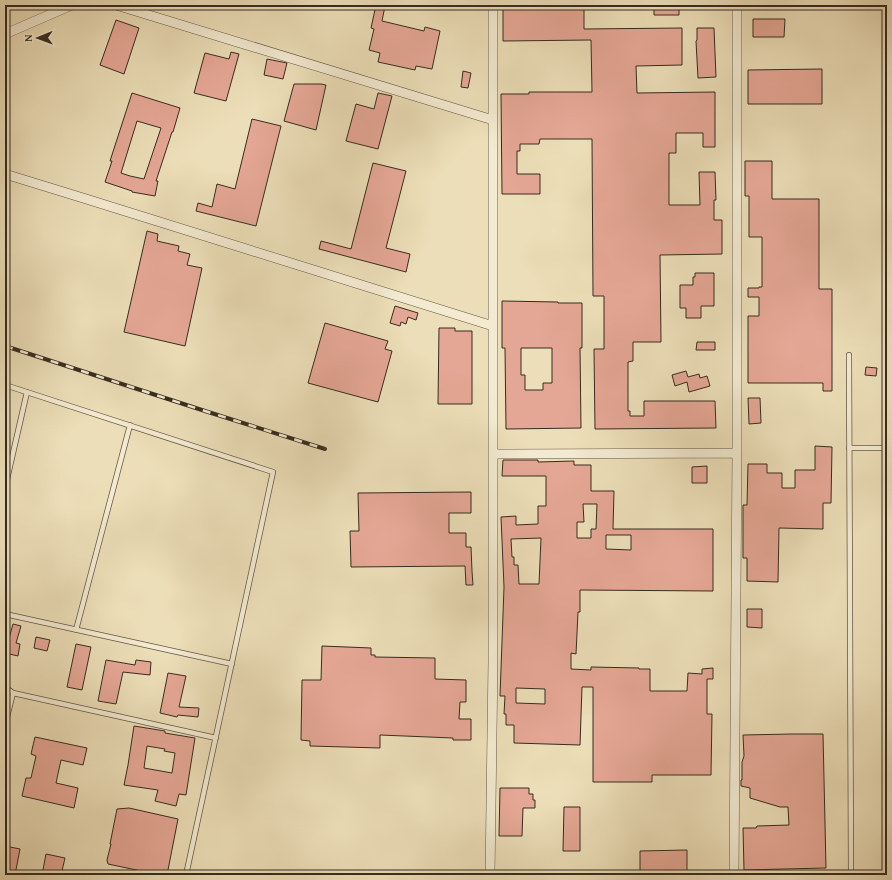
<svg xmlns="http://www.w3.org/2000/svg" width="892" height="880" font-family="'Gentium Book Plus',serif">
<rect width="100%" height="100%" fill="#ecdeb8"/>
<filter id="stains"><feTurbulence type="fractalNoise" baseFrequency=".005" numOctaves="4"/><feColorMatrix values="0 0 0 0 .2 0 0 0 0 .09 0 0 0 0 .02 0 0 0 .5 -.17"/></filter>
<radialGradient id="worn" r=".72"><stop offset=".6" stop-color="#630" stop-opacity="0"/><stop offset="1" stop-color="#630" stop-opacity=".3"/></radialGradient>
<path fill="#e5a795" stroke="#362c20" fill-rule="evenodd" d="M 376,5 L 385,6 L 382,21 L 424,31 L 425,27 L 440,31 L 432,69 L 416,66 L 415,70 L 378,62 L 380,53 L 369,50 L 374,29 L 371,28 Z
M 503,5 L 584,5 L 584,29 L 682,28 L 682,65 L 636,66 L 637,93 L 715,92 L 715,147 L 703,147 L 703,133 L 676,133 L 676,153 L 669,153 L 669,205 L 700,205 L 699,172 L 715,172 L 716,200 L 714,200 L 714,220 L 722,220 L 722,254 L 660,255 L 661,342 L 633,342 L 633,361 L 628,362 L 628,411 L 630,411 L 630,416 L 644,416 L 644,401 L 715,401 L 716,428 L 595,429 L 594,349 L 604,349 L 604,296 L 593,296 L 592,139 L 540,139 L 539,144 L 520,144 L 520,151 L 517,151 L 517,174 L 540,174 L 540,194 L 502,194 L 501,94 L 529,94 L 529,92 L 592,92 L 591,40 L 503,41 Z
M 654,5 L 679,5 L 679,15 L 654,15 Z
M 753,19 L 785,19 L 784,37 L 753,37 Z
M 116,20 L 139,28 L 124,74 L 100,65 Z
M 697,28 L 714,28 L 716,77 L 698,78 L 696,41 L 697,40 Z
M 231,52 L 239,54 L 226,101 L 194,93 L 205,53 L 229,59 Z
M 267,59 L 287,63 L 283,79 L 264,75 Z
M 822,69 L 822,104 L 748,104 L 748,70 Z
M 463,71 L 471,73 L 468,88 L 461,87 Z
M 294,84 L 321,84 L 326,85 L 316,130 L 284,121 Z
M 132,93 L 180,108 L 173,132 L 172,132 L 156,181 L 158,181 L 155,196 L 132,192 L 132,191 L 105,182 L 112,161 L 110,161 ZM 137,121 L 161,128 L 144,179 L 130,176 L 121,173 Z
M 378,93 L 392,96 L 378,149 L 346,141 L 356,104 L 374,109 Z
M 252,119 L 281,126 L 256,226 L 196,211 L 198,203 L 212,207 L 217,184 L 235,189 Z
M 745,161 L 772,161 L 772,199 L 819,199 L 819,289 L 832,289 L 832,391 L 823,391 L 823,383 L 748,383 L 748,316 L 759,316 L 759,297 L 748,297 L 748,288 L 759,288 L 759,287 L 762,287 L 762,237 L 749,237 L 749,196 L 745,196 Z
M 373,163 L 406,171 L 386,248 L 410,254 L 406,272 L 319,249 L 321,241 L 351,249 Z
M 147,231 L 158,234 L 157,241 L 179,246 L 178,251 L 190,254 L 187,265 L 202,268 L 185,346 L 124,332 Z
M 695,273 L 714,273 L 714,306 L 701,306 L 701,318 L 686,318 L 686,308 L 680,308 L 680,285 L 693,285 L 693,277 L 695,277 Z
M 502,301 L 558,302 L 558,303 L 582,303 L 582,348 L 580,348 L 581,428 L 506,429 L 505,348 L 502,348 ZM 521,348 L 552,348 L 552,383 L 543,383 L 543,390 L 525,390 L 525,375 L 521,375 Z
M 395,306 L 418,313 L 416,320 L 408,317 L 406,324 L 401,322 L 400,326 L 390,323 Z
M 325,323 L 388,341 L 385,349 L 392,351 L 378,402 L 308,383 Z
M 439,328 L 455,328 L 455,331 L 472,331 L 472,404 L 438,404 Z
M 697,342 L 715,342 L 715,350 L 696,350 Z
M 866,367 L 877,368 L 876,376 L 865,375 Z
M 686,371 L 688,377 L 699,374 L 700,378 L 707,376 L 710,386 L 689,392 L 687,382 L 675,386 L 672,375 Z
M 748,398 L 760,398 L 761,423 L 749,424 Z
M 815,446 L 832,447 L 831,503 L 823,503 L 823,529 L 779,528 L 778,582 L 747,581 L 747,558 L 743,558 L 743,505 L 747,505 L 748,464 L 767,464 L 767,473 L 782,473 L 782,488 L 795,488 L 795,470 L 815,470 Z
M 503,460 L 538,460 L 538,462 L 574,461 L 574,465 L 591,465 L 591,491 L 614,491 L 613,529 L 713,529 L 713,591 L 580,590 L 580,612 L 578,612 L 576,654 L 571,653 L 571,669 L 591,670 L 591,667 L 639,668 L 639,669 L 650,669 L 650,691 L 687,691 L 688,673 L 702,674 L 702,669 L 713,668 L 713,679 L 707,679 L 707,714 L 712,714 L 711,775 L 652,775 L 652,782 L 593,782 L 593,687 L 582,687 L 580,745 L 514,743 L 514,725 L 506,725 L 506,714 L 504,714 L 505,696 L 500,696 L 504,587 L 501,517 L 516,516 L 516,525 L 538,524 L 538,506 L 546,506 L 546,476 L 502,476 ZM 583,504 L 597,504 L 596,529 L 591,529 L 591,538 L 577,538 L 577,522 L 584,522 ZM 606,535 L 631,535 L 631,550 L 606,549 ZM 541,538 L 539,584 L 519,584 L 518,565 L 514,565 L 514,557 L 512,557 L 511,539 ZM 516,688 L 545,689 L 545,704 L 516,703 Z
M 707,466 L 707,483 L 692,483 L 692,467 Z
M 471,492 L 471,513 L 449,513 L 449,533 L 466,533 L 466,547 L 471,547 L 472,571 L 473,585 L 466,585 L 465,566 L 351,567 L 350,531 L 359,531 L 358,493 Z
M 747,609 L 762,609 L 762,628 L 747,627 Z
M 13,624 L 21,626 L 16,643 L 20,644 L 18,656 L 5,653 L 5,641 L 8,642 Z
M 36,637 L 50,640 L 47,651 L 34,648 Z
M 76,644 L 91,647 L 82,690 L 67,687 Z
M 322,646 L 371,648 L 371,655 L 375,655 L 375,657 L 435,658 L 435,679 L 466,680 L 466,702 L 460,702 L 459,719 L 471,719 L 471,740 L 453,740 L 453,738 L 380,735 L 380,748 L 310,746 L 310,741 L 301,740 L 302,680 L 321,680 Z
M 106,660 L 135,665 L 136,660 L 151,662 L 150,675 L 123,672 L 116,704 L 98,701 Z
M 168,673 L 186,676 L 179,707 L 199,708 L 198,717 L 178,715 L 177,717 L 160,713 Z
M 134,726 L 165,731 L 165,733 L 195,738 L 186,795 L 179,794 L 176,806 L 155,801 L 158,790 L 124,785 L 128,765 ZM 147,746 L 165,749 L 164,751 L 175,753 L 172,773 L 144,768 Z
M 792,734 L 823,734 L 826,868 L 744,870 L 743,828 L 756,828 L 757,826 L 789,825 L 788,807 L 780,807 L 750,798 L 750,788 L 741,786 L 741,780 L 742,780 L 742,762 L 744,756 L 743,735 Z
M 35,737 L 87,748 L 83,765 L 61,760 L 56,783 L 78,788 L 74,808 L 22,796 L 26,778 L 31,778 L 36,756 L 31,754 Z
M 500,788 L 529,788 L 529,794 L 533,794 L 533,800 L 535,800 L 535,808 L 523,808 L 522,836 L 499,836 Z
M 564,807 L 580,807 L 580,851 L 563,851 Z
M 129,808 L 178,819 L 167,875 L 160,875 L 108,864 L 107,860 L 111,844 L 110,844 L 117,809 Z
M 5,846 L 20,849 L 15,875 L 5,875 Z
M 687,850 L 687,875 L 640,875 L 640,851 Z
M 46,854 L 65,858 L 61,875 L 42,875 Z"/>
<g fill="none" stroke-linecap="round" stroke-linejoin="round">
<g stroke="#645846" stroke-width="6">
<path id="service" d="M 849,355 L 851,875
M 5,385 L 273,472 L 186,875
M 849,448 L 887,448
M 5,488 L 27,392
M 5,614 L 232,664
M 76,630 L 130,425
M 5,687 L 13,693 L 216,738
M 5,725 L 13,693"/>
</g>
<g stroke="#645846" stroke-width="10">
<path id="minor" d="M 116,5 L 493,120
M 5,34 L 72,5
M 5,174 L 83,198 L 493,326
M 493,454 L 737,453
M 490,875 L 493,662 L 493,5
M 734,875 L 737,453 L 737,5"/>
</g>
<use href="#service" stroke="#f3ead1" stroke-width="4.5"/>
<use href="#minor" stroke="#f3ead1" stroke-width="9"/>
<g stroke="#362c20" stroke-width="4">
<path id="rail" d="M 5,346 L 205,411 L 325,449"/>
</g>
<use href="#rail" stroke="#f3ead1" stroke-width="2.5" stroke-dasharray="8" stroke-linecap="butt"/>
</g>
<rect width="892" height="880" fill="none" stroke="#ecdeb8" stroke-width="20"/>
<rect x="6" y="6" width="880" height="868" fill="none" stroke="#362c20" stroke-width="2"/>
<rect x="10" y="10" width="872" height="860" fill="none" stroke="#362c20"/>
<g transform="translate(38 38) rotate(269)" stroke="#f3ead1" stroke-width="3" paint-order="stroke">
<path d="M0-3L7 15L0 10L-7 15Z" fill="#362c20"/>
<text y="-6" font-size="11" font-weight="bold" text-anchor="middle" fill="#362c20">N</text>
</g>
<rect width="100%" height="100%" filter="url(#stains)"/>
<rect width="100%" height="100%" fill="url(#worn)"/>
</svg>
